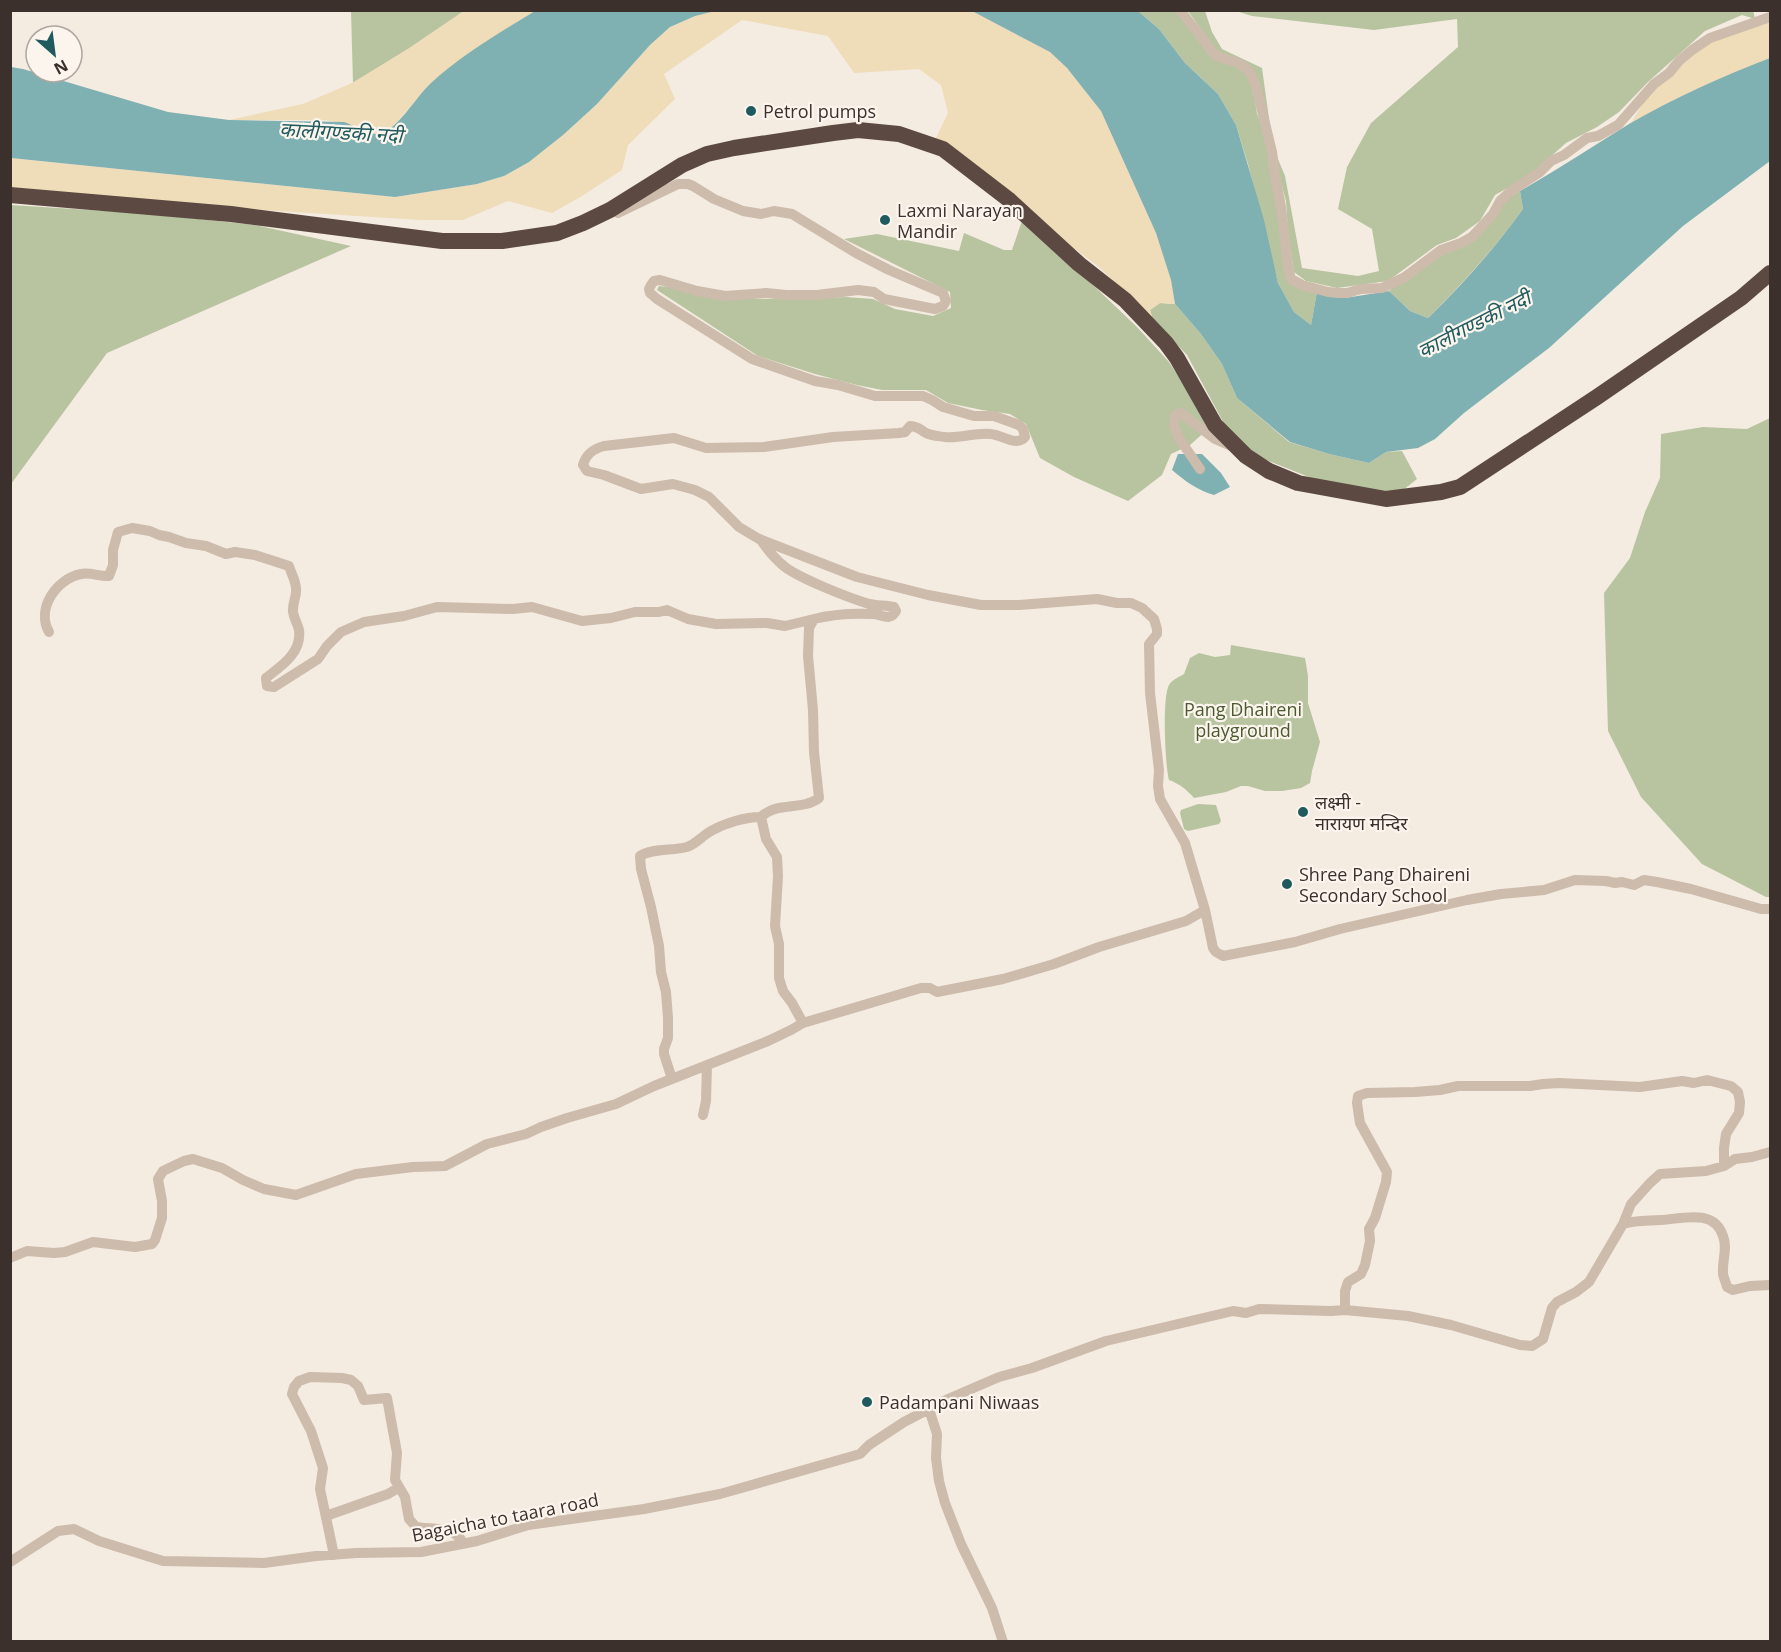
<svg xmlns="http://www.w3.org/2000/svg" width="1781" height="1652" font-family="'Open Sans','Noto Sans Devanagari',sans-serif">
<rect width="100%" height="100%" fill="#f4ebe1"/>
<path fill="#b8c4a0" d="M 1753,10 L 1755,19 L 1742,15 L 1705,31 L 1648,82 L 1619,112 L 1597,127 L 1566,143 L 1529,176 L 1495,195 L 1480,221 L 1456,238 L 1437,245 L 1388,281 L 1337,288 L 1306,281 L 1294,272 L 1288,231 L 1286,201 L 1250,69 L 1218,53 L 1188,11 L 1205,11 L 1212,32 L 1222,49 L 1262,68 L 1273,147 L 1285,176 L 1302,268 L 1358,276 L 1379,271 L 1372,229 L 1338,209 L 1347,167 L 1371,123 L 1458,47 L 1457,19 L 1374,30 L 1252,16 L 1236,11 Z
M 351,11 L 464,11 L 408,49 L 353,83 Z
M 1138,11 L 1176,11 L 1210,56 L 1242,68 L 1253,86 L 1257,114 L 1262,126 L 1270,164 L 1288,278 L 1317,292 L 1311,325 L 1294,312 L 1278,283 L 1248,164 L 1236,125 L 1218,94 L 1185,63 L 1159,29 Z
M 1520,191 L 1523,209 C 1495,248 1462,284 1428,318 L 1410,311 L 1389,291 L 1394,286 L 1450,250 L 1504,201 Z
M 11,205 L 153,214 L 255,225 L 351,246 L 107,353 L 11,484 Z
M 1023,218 L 1137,327 L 1169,362 L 1189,393 L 1208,429 L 1190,445 L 1171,454 L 1162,475 L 1128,501 L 1074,477 L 1040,458 L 1026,424 L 1010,414 L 982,410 L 948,403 L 926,390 L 882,390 L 857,385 L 815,374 L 758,356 L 657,290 L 659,286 L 755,299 L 801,299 L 846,297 L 873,299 L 895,309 L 933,316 L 951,308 L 950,292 L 844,239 L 877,234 L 959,251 L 964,233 L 1004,250 L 1012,250 Z
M 1160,303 L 1175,304 L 1201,334 L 1222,364 L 1237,398 L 1289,442 L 1329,454 L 1369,463 L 1386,452 L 1402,451 L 1417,479 L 1398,494 L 1319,481 L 1256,456 L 1227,429 L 1187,355 L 1153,320 L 1150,310 Z
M 1770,418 L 1770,897 L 1766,897 L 1702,864 L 1641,797 L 1608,731 L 1604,593 L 1630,558 L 1645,512 L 1660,478 L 1661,434 L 1703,427 L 1747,429 Z
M 1231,645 L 1305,658 L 1308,676 L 1308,703 L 1320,742 L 1312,771 L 1310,783 L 1301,788 L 1282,791 L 1265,791 L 1248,786 L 1241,786 L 1226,792 L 1194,798 C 1187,790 1180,784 1169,780 C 1165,765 1162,697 1169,685 C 1172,680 1179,677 1184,674 L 1190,658 L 1199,653 L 1215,657 L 1230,655 Z
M 1198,804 L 1216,805 L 1221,821 L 1219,824 L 1188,831 L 1184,829 L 1180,813 L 1181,810 Z"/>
<path fill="#efdcb8" d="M 715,10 L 972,11 L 1050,52 L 1067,68 L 1101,111 L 1156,233 L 1171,280 L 1175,304 L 1160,303 L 1150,310 L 1153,320 L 1099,267 L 934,142 L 948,113 L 941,85 L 919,69 L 854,73 L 828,36 L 742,20 L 664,74 L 675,99 L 628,145 L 622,170 L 582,196 L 552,213 L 508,201 L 463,220 L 421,220 L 183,205 L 11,187 L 10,158 L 395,197 L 477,184 L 504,176 L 529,162 L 563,135 L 597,104 L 650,45 L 670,27 L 695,16 Z
M 464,11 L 535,11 L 481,45 L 429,85 L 398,121 L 389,130 L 378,134 L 367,133 L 356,126 L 325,120 L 229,120 L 303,104 L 352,83 L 408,49 Z
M 1770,20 L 1770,58 L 1697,89 L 1631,123 L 1647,97 L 1686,59 L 1708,44 Z"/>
<path fill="#7fb0b2" d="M 535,11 L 715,11 L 695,16 L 670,27 L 650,45 L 597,104 L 563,135 L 529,162 L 504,176 L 477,184 L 395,197 L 11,158 L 11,67 L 23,69 L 168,112 L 229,120 L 344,122 C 353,125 369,135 378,134 C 396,132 416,97 430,84 C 461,55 499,33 535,11 Z
M 972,11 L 1138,11 L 1159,29 L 1185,63 L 1218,94 L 1236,125 L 1264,220 L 1278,283 L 1294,312 L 1311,325 L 1317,292 L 1345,298 L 1389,291 L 1410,311 L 1428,318 C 1463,284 1495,248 1523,209 L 1520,191 C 1557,170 1593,146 1629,124 C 1674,98 1723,76 1770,58 L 1770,161 L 1683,226 L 1549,348 L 1464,413 L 1435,439 L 1418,448 L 1386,452 L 1369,463 L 1329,454 L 1290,442 L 1237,398 L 1222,364 L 1201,334 L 1175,304 L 1171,280 L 1156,233 L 1101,111 L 1067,68 L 1050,52 Z
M 1178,454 L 1202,454 L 1221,473 L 1230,487 L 1214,495 C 1197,490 1185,481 1172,470 Z"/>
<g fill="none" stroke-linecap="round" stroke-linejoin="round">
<path stroke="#cdbbac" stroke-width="10" d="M 1180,10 L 1216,56 L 1239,63 L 1249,71 L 1256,86 L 1272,152 L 1275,175 L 1281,207 L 1288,266 L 1291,279 L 1302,285 L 1328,292 L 1338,293 L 1347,293 L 1361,289 L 1382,288 L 1405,277 L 1441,250 L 1461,243 L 1472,237 L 1493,214 L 1500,201 L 1511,191 L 1540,172 L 1551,161 L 1564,155 L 1587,138 L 1598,136 L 1618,125 L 1654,84 L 1669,73 L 1679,61 L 1692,50 L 1710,38 L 1770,17
M 1200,469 L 1179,438 L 1174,426 L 1175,416 L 1181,413 L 1215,439 L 1231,446
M 760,539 C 767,549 775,559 785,567 C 801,579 847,597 866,603 C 875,606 885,605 894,607 L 896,611 C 893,615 893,616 888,617 C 883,617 878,614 873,614 C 853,613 833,614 814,619
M 49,632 C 36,609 56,579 81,574 C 91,572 100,577 109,576 L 113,565 L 113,550 L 118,532 L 132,528 L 150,531 L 159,535 L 169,537 L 186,543 L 206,546 L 226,554 L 235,552 L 255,555 L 289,566 C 291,573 296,581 296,589 C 297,596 292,604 293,612 C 294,619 298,624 299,630 C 302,653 281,666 266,678 L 267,686 L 274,687 L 318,659 L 327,646 L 341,632 L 364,622 L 404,616 L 437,607 L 513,609 L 532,607 L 582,621 L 611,618 L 635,612 L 659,612 L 667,610 L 688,619 L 716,624 L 767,623 L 785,626 L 814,619 L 809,628 L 808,656 L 813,710 L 814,752 L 819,798 C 802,811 777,801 761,817 L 766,839 L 777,857 L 778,876 L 775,926 L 779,944 L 779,978 L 783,991 L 792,1003 L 803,1023
M 1205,910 L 1213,948 L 1216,952 L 1223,956 L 1295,942 L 1340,929 L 1467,900 L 1501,894 L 1544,890 L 1575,880 L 1606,881 L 1615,883 L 1622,882 L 1634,885 L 1644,880 L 1657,882 L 1691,889 L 1761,909 L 1770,909
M 672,1079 L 664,1054 L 664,1049 L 668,1038 L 668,1018 L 666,992 L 661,972 L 659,946 L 651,907 L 641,869 L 640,856 C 652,848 672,851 687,847 C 696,844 702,836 711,831 C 725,823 745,817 761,817
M 703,1115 L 706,1101 L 707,1065
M 1623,1224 C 1636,1220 1648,1221 1661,1220 C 1682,1219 1714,1208 1723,1236 C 1728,1248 1722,1260 1723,1273 C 1723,1277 1726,1282 1727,1287 L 1733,1290 L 1750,1286 L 1770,1285
M 10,1258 L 27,1251 L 54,1253 L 65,1252 L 93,1242 L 135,1247 L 152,1244 L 155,1240 L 162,1218 L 162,1201 L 158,1179 L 163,1171 L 184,1161 L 193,1159 L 222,1168 L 243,1180 L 264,1189 L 296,1195 L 356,1174 L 413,1167 L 445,1166 L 487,1144 L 526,1134 L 541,1127 L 567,1118 L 616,1104 L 654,1086 L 768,1041 L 791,1030 L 803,1023 L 921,988 L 930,988 L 937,992 L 1003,979 L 1054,964 L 1099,947 L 1186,921 L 1205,910 L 1185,843 L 1160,799 L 1158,786 L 1159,770 L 1150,693 L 1149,644 L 1157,634 L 1157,629 L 1154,619 L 1142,608 L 1131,603 L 1117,603 L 1097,599 L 1019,605 L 981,605 L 928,595 L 857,577 L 759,539 L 739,527 L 709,497 L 695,490 L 673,484 L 641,489 L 604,475 L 587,471 L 583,465 C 586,454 593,449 604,446 L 674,438 L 706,448 L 764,447 L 833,437 L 899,433 L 905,432 L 910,426 C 920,427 919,429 926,433 C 932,436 939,436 945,437 C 960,439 975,432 991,434 C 1002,435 1017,447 1025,437 L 1023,429 L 1019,425 L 994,416 L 974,416 L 943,407 L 932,400 L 923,396 L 875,396 L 838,385 L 815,381 L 752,359 L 657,299 L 650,293 L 649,289 L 651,285 L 654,281 L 660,280 L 697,291 L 725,296 L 766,293 L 786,295 L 817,295 L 858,290 L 874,292 L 884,299 L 935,309 L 943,306 L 946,301 L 943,293 L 889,270 L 856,253 L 792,214 L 774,211 L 761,214 L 743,211 L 714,199 L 693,186 L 688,184 L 678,184 L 618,213
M 1345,1310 L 1345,1291 L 1348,1282 L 1361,1274 L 1365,1265 L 1370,1241 L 1369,1229 L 1375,1218 L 1386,1182 L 1387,1172 L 1360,1123 L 1357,1103 L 1358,1096 L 1367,1093 L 1415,1092 L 1440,1090 L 1458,1086 L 1530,1086 L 1543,1084 L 1559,1083 L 1640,1087 L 1682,1081 L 1694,1083 L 1707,1080 L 1731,1086 L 1738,1092 L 1740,1102 L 1739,1113 L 1726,1134 L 1724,1148 L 1724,1166
M 929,1409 L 937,1434 L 936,1458 L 939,1481 L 945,1503 L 961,1544 L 992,1608 L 1003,1642
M 326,1516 L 388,1494 L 398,1488
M 334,1555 L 320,1489 L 323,1468 L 311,1431 L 292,1394 L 294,1387 L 299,1381 L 310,1377 L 342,1378 L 351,1380 L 358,1386 L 364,1400 L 387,1398 L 397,1453 L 395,1480 L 405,1497 L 409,1519 L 416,1527 C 434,1530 453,1525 463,1543
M 10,1562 L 58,1531 L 74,1529 L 99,1541 L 163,1561 L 264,1563 L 316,1556 L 356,1553 L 421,1552 L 477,1541 L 528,1525 L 644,1509 L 720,1494 L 860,1454 L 869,1445 L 904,1422 L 948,1399 L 999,1377 L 1032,1368 L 1106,1341 L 1233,1311 L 1246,1313 L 1259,1309 L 1331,1311 L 1345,1310 L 1408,1316 L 1451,1325 L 1520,1345 L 1532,1346 L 1543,1339 L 1552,1308 L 1557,1302 L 1576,1292 L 1589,1282 L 1623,1224 L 1631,1204 L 1650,1183 L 1660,1174 L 1706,1171 L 1724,1166 L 1735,1159 L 1752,1157 L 1770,1152"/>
<path stroke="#5c4a42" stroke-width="16" d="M 10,195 L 231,214 L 442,241 L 502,241 L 557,233 L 583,223 L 610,210 L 682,165 L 707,154 L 734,148 L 833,133 L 858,130 L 899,134 L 943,149 L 1008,199 L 1079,264 L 1125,300 L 1166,343 L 1177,358 L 1215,425 L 1246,456 L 1269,471 L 1298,483 L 1386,499 L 1441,492 L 1460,487 L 1597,397 L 1741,298 L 1770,273"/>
</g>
<g fill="#1f5a5e" stroke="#fbf5ee" stroke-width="2">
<circle cx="751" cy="111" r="6"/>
<circle cx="885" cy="220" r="6"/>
<circle cx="1303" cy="812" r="6"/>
<circle cx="1287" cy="884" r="6"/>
<circle cx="867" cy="1402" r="6"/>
</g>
<g text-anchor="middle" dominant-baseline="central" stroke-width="4.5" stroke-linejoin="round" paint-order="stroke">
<g font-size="18" fill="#3b302b" stroke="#fbf5ee" text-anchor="start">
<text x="763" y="111">Petrol pumps</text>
<text x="897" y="210">Laxmi Narayan<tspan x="897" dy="21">Mandir</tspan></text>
<text x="1315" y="802">लक्ष्मी -<tspan x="1315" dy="21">नारायण मन्दिर</tspan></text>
<text x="1299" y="874">Shree Pang Dhaireni<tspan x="1299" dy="21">Secondary School</tspan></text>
<text x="879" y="1402">Padampani Niwaas</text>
</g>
<g font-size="18" fill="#4a5a2e" stroke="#fbf5ee">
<text x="1243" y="709">Pang Dhaireni<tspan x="1243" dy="21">playground</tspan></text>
</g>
<g font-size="18" fill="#3b302b" stroke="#fbf5ee">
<text transform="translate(505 1517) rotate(-11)">Bagaicha to taara road</text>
</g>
<g font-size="20" font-style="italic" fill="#1f5a5e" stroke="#fbf5ee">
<text transform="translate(341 132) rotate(3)">कालीगण्डकी नदी</text>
<text transform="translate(1474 324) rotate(-27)">कालीगण्डकी नदी</text>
</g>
</g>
<rect width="1781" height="1652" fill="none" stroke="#3b302b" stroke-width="24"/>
<g transform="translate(54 54) rotate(152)"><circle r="28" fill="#fbf5ee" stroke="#aea6a0" stroke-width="1.5"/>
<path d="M0-4.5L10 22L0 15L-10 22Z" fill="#1f5a5e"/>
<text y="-9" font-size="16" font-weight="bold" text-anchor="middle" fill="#3b302b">N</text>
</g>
</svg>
